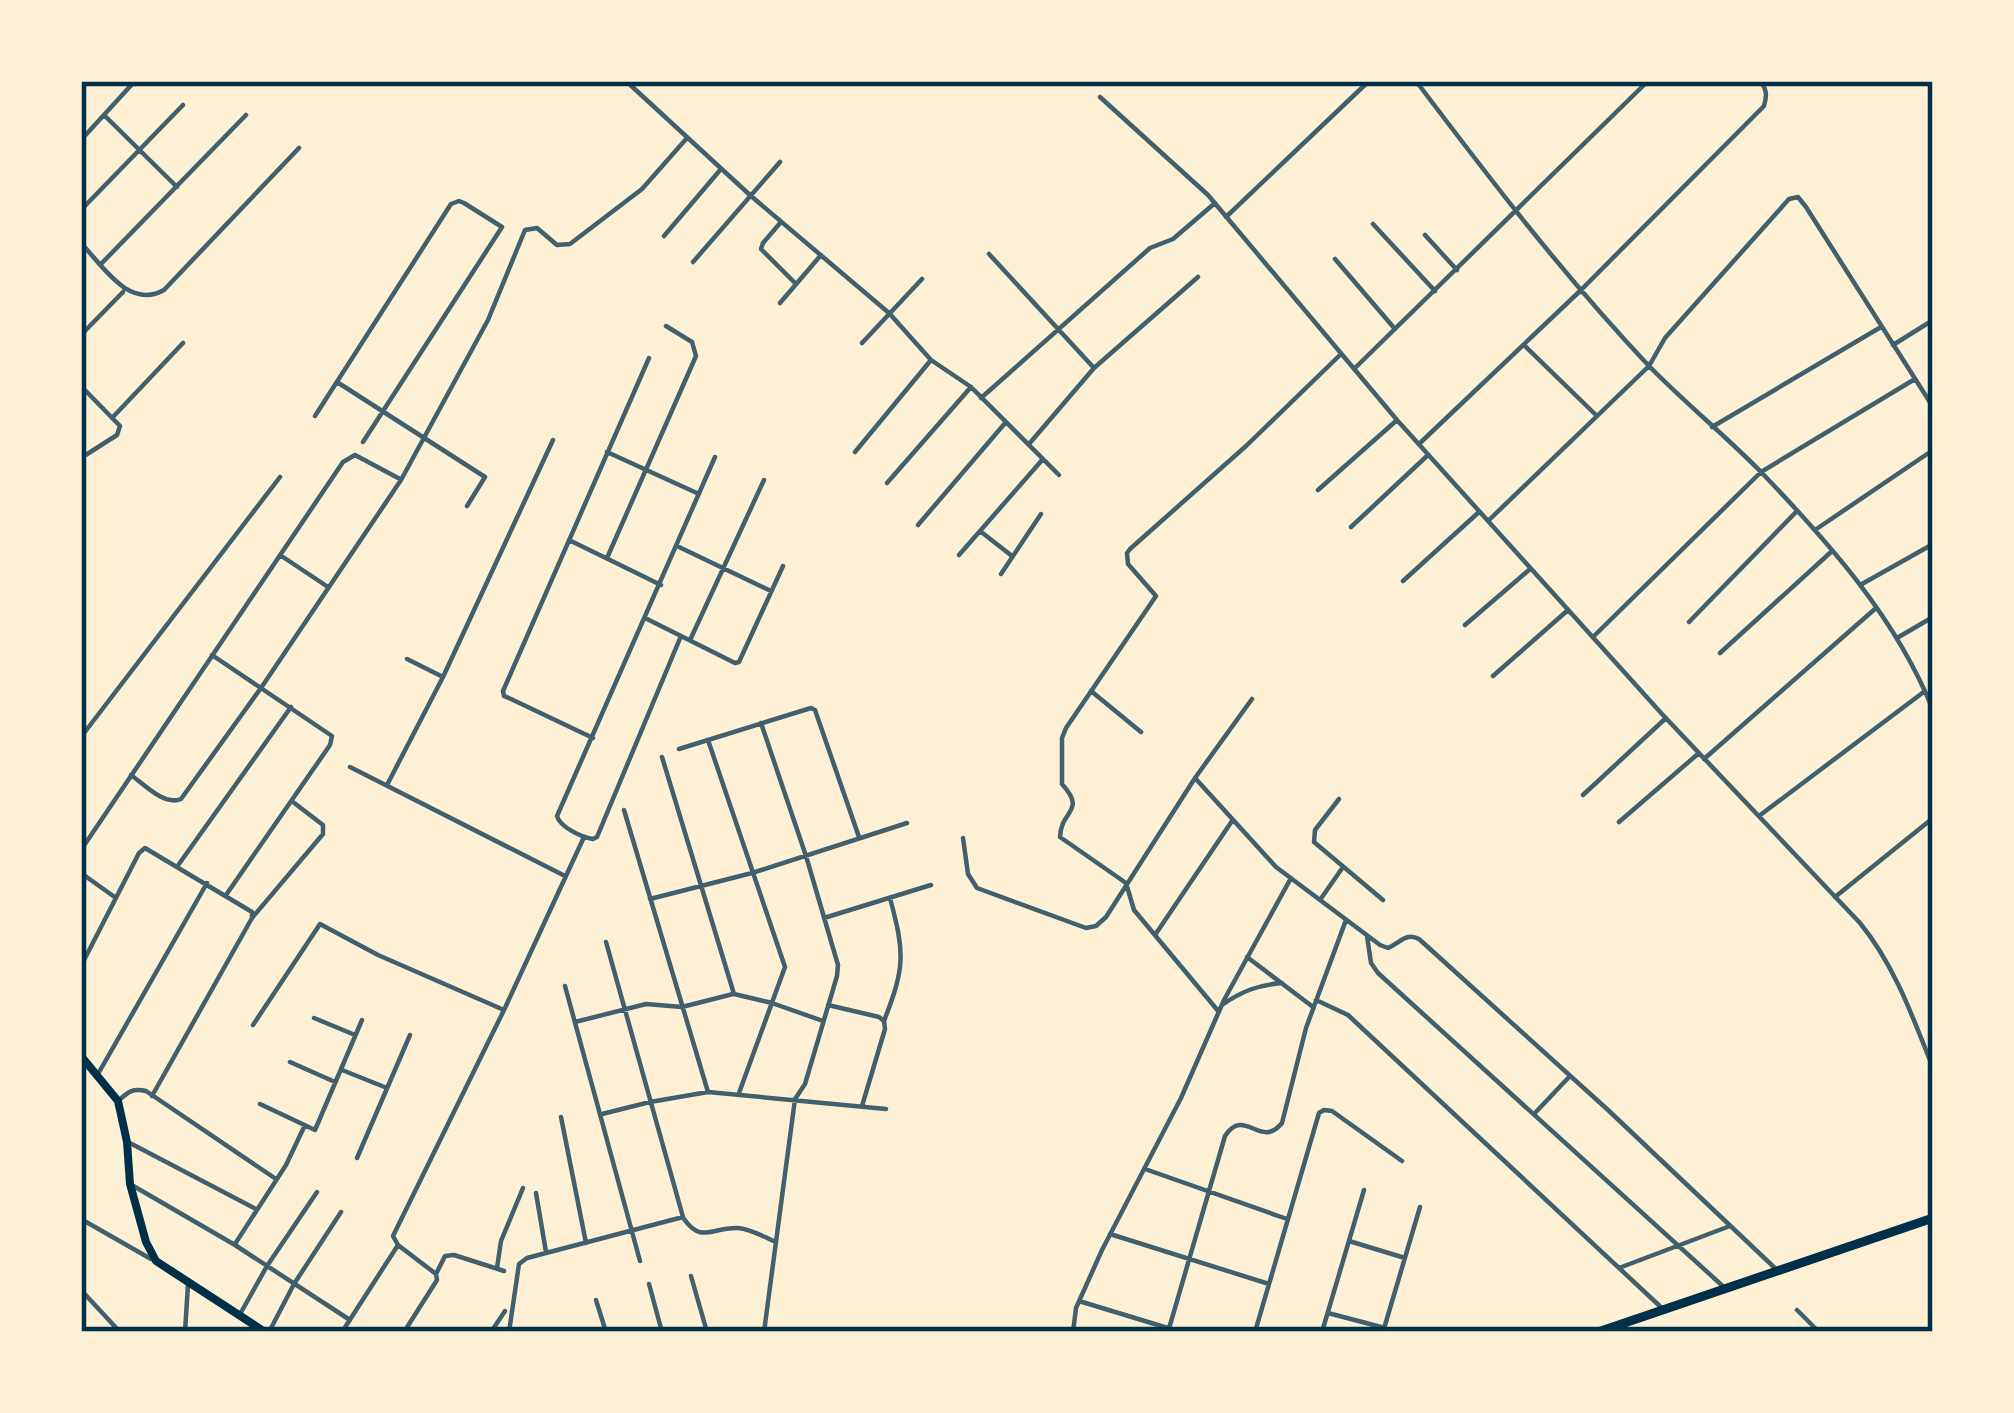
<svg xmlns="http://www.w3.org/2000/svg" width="2014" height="1413" font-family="Rubik,sans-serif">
<rect width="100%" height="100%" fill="#fdf0d5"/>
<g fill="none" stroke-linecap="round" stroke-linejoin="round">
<path stroke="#3f606c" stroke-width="4.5" d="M 626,81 L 751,196 L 889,313 L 931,360 L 971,387 L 1059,475
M 1416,81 C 1490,179 1564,276 1649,366 C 1685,403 1726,436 1762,473 C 1830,544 1896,618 1933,710
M 1100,97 L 1208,195 L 1397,420 L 1662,714 L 1860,923 C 1895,966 1913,1018 1933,1068
M 104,115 L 177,187
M 81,140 L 135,81
M 81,210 L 183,105
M 1226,217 L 1369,81
M 781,222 L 763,243 L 761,249 L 796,284
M 1373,224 L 1435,291
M 1425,235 L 1457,270
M 664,236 L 721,169
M 81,243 C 102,265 129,310 164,290 L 299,148
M 989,254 L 1094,368
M 1335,259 L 1395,329
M 693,262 L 780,162
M 101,264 L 246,115
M 780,303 L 821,255
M 81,335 L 123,292
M 862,343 L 922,279
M 1524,345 L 1597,416
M 1893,345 L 1933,320
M 1354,369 L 1648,81
M 337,382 L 485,477 L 467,506
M 81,386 L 120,426 L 117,435 L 81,458
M 981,398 L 1150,248 L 1173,239 L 1215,203
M 315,416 L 451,204 L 459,201 L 464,203 L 502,227 L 363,442
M 112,418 L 183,343
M 1712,427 L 1881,327
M 1029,444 L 1094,368 L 1198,277
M 1419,444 L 1580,291 L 1764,106 C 1767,96 1767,89 1760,81
M 607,452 L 699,494
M 855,452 L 931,360
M 887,483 L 971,387
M 1318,490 L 1397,420
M 1488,521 L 1649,366 L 1665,338 L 1789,199 L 1798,197 L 1806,207 L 1933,407
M 918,525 L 1006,422
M 1351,527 L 1428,455
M 1815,530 L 1933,450
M 980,531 L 1012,556
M 569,540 L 661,585
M 679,547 L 771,591
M 280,555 L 328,587
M 959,555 L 1043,459
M 607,558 L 696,356 L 692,342 L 666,326
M 1001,574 L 1041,514
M 1403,581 L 1479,512
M 1862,584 L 1933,544
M 645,618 L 735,663 L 739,662 L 783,566
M 1689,622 L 1796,512
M 1465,625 L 1529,570
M 681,636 L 597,837 L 593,839 C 581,837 560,827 557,816 L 715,457
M 1594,636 L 1761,472 L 1915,379
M 691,638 L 764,480
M 1897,638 L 1933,617
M 1720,653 L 1831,552
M 212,655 L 332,736 L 330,745 L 226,895
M 407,659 L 443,677
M 1493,676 L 1568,610
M 1091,691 L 1141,732
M 761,723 L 806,856 L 838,965 L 837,976 L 805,1084 L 795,1099 L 764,1332
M 81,737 L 280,477
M 593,738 L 511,699 L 504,696 L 503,691 L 649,358
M 708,740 L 785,967 L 739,1093
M 679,749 L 811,708 L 815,710 L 859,837
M 662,757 L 734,994 L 772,1003 L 823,1021
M 1704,759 L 1876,608
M 350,767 L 565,876
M 131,775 C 145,785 164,806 181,799 L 261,688 L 401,480 L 488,320 L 525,230 L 537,228 L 557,245 L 570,244 L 642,189 L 687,138
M 1195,778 L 1276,867 L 1380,945 L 1388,948 C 1400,943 1406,932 1419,939 L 1608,1110 L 1778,1271
M 387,785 L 443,677 L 553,440
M 1583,795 L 1666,718
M 1339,799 L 1315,830 L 1314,842 L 1383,900
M 624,810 L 708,1092
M 1759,816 L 1925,691
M 1619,822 L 1699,753
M 963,838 L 968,874 L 977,888 L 1086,928 L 1096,926 L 1106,917 L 1195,778 L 1252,699
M 81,850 L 343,462 L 355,455 L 400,479
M 179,864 L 291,707
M 81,873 L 116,898
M 1835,897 L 1933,818
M 650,899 L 752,873 L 907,823
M 1320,900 L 1343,867
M 252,918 L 323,834 L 323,825 L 293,802
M 824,918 L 931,885
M 1155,935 L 1232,821
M 1367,936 L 1371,963 L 1378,973 L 1726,1289
M 1247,957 L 1313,1007
M 81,966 L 139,853 L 145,848 L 252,912 L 252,918 L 152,1096
M 565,986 L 640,1261
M 1316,1000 L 1348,1015 L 1664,1310
M 828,1005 L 879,1017 L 884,1021 L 885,1029 L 862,1106
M 1222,1005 C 1242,991 1258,985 1282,983
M 1219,1012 L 1134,910 L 1126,883 L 1060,837 C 1061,809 1087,812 1062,784 L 1062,738 L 1066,728 L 1156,596 L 1128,564 L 1127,553 L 1130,549 L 1246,446 L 1341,354
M 314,1018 L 355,1035
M 884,1021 C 905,967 905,954 890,898
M 575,1022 L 646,1004 L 682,1007 L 733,994
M 253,1025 L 320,924 L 378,955 L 504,1010
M 290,1062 L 335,1082
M 342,1070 L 387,1088
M 98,1074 L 207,883
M 118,1101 C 128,1092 132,1088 146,1091 L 276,1179
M 260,1104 L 315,1130 L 362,1020
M 602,1114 L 650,1102 L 708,1092 L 886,1109
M 1534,1114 L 1570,1076
M 561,1117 L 586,1243
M 128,1142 L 256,1209
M 357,1158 L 410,1035
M 1145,1169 L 1287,1219
M 130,1184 L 235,1245 L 350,1320
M 536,1193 L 546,1252
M 81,1219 L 151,1259
M 684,1219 C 702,1244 712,1227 738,1228 C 751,1229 764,1237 776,1242
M 1110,1234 L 1269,1284
M 1349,1241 L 1405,1258
M 235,1244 L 286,1165 L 305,1125
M 497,1268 L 501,1241 L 523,1188
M 1619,1268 L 1730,1226
M 436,1274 L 445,1256 L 454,1255 L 504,1271
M 691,1276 L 707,1332
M 649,1284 L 662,1332
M 81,1290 L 120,1332
M 596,1300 L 606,1332
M 1079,1301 L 1181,1332
M 1797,1310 L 1819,1332
M 1328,1313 L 1385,1328
M 239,1316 L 267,1266 L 317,1192
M 185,1332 L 188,1284
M 269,1332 L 294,1284 L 341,1212
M 342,1332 L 398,1245
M 404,1332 L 437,1280 L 436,1274 L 398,1245 L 393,1236 L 504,1010 L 584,837
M 491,1332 L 505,1311
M 509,1332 L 519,1264 L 527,1258 L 683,1217 L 606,942
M 1073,1332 L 1076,1308 L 1102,1250 L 1181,1098 L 1224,1000 L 1291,878
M 1168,1332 L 1225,1136 C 1245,1106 1260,1150 1282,1123 L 1306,1028 L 1346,920
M 1255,1332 L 1319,1113 L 1324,1110 L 1332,1111 L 1402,1161
M 1322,1332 L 1364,1190
M 1383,1332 L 1420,1207"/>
<path stroke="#003049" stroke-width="8" d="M 81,1056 L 118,1101 L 127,1142 L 130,1184 L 146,1242 L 156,1261 L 265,1332"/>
<path stroke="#003049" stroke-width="9" d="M 1598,1332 L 1933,1218"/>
</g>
<rect width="2014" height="1413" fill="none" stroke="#fdf0d5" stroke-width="168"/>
<rect x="84" y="84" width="1846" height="1245" fill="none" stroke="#003049" stroke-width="4.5"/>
</svg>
